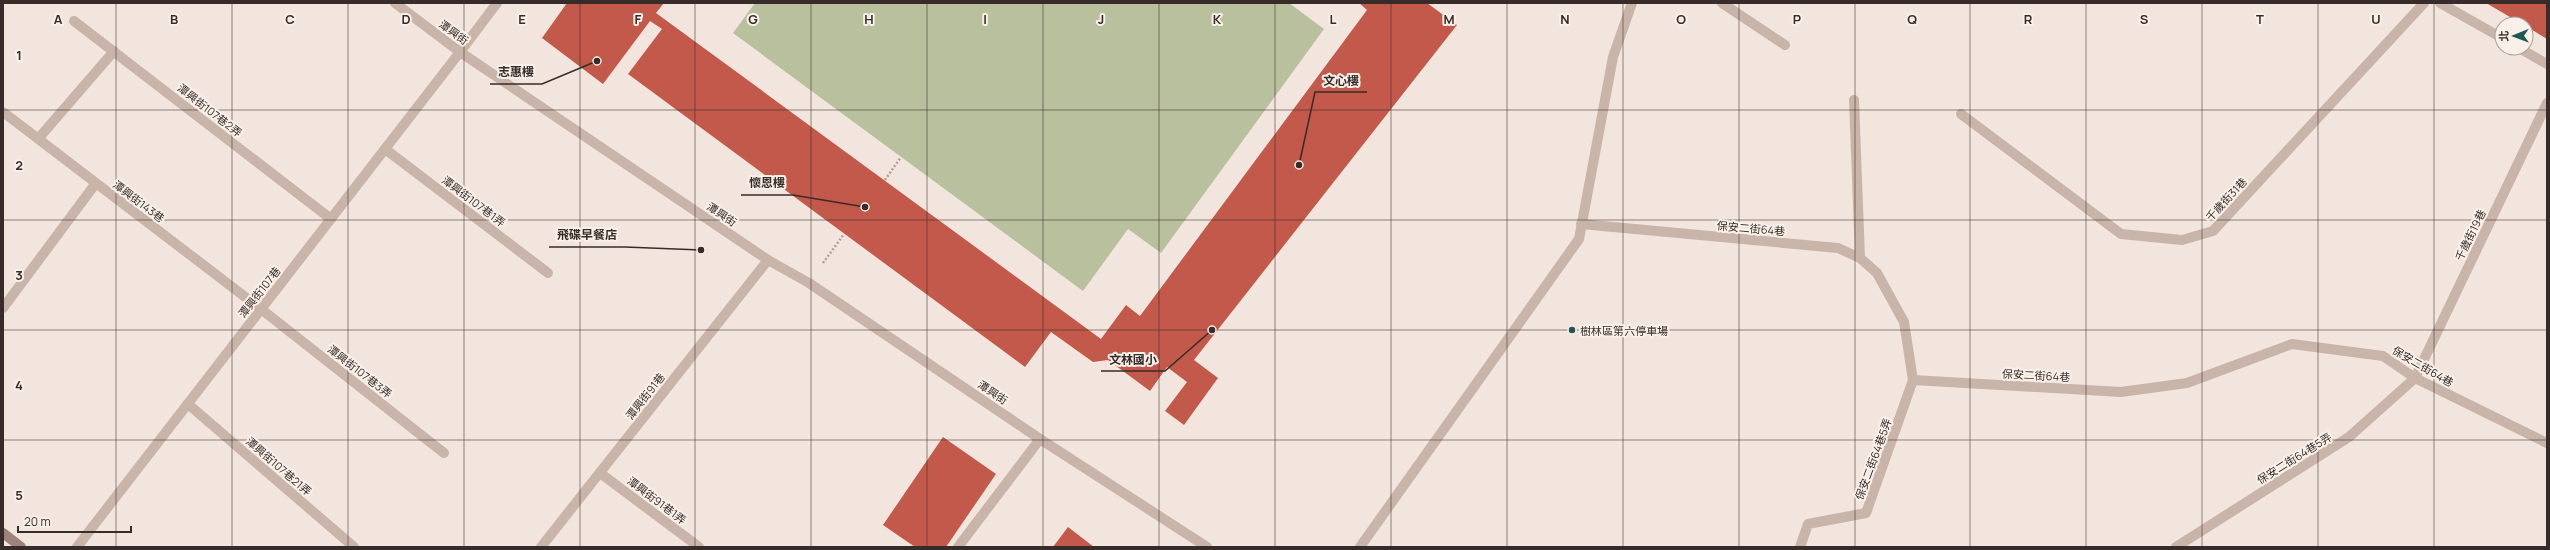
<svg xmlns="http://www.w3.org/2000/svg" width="2550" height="550" font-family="Manrope,'Noto Sans TC',sans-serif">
<rect width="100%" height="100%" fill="#f2e5dd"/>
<path fill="#b9c09d" d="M 755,3 L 1289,3 L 1324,29 L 1161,253 L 1128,229 L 1083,291 L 733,33 Z"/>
<path fill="#c2594a" d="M 567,3 L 664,3 L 656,13 L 1101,339 L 1126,305 L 1140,316 L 1367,10 L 1359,3 L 1427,3 L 1457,25 L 1194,360 L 1218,378 L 1184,425 L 1165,411 L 1187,382 L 1167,367 L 1150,391 L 1108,360 L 1093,362 L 1051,332 L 1025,367 L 628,74 L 662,29 L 650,21 L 603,84 L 542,38 Z
M 2486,3 L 2547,3 L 2547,39 L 2526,26 L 2526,24 L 2522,24 Z
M 943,437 L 996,474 L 946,547 L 915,547 L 883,525 Z
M 1068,527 L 1094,547 L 1053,547 Z"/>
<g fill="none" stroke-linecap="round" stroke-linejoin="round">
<path stroke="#b59e93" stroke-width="2.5" stroke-dasharray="2 2" stroke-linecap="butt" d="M 885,180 L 901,157
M 823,263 L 844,234"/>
<path stroke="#c9b4a9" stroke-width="10" d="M 395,3 L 460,52 L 497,3
M 1722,3 L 1785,45
M 74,21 L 331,219
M 1854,100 L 1860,258
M 3,112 L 261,309 L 444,453
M 1961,114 L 2121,234 L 2182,240 L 2213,231 L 2424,3
M 38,139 L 114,51
M 385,149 L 548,273
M 1581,224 L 1838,248 L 1860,258 L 1877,273 L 1904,322 L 1913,380 L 1866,513 L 1808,524 L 1800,547
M 3,308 L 96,183
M 1913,380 L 2121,392 L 2187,383 L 2292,344 L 2383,356 L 2415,378 L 2547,443
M 188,404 L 354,547
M 600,473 L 699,547
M 541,547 L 768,260
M 1360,547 L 1579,239 L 1613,57 L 1632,3
M 2176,547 L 2349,437 L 2415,378 L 2547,103"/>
<path stroke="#c9b4a9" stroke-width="10" d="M 2440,3 L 2502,38
M 2519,48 L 2547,64
M 77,547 L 460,52 L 768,260 L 809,283 L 1040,439 L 1207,547
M 958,547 L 1040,439"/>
<path stroke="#9d837b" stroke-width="10" d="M 3,533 L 21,547"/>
</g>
<path fill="none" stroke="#372c29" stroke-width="1" stroke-opacity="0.55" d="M 116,3 L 116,547M 232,3 L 232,547M 348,3 L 348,547M 464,3 L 464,547M 580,3 L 580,547M 695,3 L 695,547M 811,3 L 811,547M 927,3 L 927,547M 1043,3 L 1043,547M 1159,3 L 1159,547M 1275,3 L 1275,547M 1391,3 L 1391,547M 1507,3 L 1507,547M 1623,3 L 1623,547M 1739,3 L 1739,547M 1855,3 L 1855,547M 1970,3 L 1970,547M 2086,3 L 2086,547M 2202,3 L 2202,547M 2318,3 L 2318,547M 2434,3 L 2434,547M 3,110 L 2547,110M 3,220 L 2547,220M 3,330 L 2547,330M 3,440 L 2547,440"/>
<circle fill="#1f5754" stroke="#f9f0e9" stroke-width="1.5" cx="1572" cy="330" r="4"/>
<g text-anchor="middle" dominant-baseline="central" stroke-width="4" stroke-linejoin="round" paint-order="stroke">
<g font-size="11" fill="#372c29" stroke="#f9f0e9">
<text transform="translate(454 32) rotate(36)">潭興街</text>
<text transform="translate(210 110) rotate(38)">潭興街107巷2弄</text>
<text transform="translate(2226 199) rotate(-47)">千歲街31巷</text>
<text transform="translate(139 201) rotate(37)">潭興街143巷</text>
<text transform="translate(474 201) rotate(37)">潭興街107巷1弄</text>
<text transform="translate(722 214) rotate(34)">潭興街</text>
<text transform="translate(1751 228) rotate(5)">保安二街64巷</text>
<text transform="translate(2470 235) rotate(-64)">千歲街19巷</text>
<text transform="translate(259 292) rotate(-52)">潭興街107巷</text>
<text transform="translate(2423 366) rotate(30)">保安二街64巷</text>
<text transform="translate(360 371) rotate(38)">潭興街107巷3弄</text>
<text transform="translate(2036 375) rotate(3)">保安二街64巷</text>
<text transform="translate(993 392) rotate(34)">潭興街</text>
<text transform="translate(645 396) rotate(-52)">潭興街91巷</text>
<text transform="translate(2294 458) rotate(-32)">保安二街64巷5弄</text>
<text transform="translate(1873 459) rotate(-70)">保安二街64巷5弄</text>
<text transform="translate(279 466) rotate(41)">潭興街107巷21弄</text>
<text transform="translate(657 500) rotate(37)">潭興街91巷1弄</text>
</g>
<g font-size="11" fill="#372c29" stroke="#f9f0e9" text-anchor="start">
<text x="1580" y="330">樹林區第六停車場</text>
</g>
</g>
<g font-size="13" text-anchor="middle" font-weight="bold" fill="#372c29" stroke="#f9f0e9" stroke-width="4" stroke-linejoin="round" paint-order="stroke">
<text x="58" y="24">A</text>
<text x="174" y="24">B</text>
<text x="290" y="24">C</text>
<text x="406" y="24">D</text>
<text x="522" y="24">E</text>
<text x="638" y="24">F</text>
<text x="753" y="24">G</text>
<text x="869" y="24">H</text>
<text x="985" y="24">I</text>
<text x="1101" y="24">J</text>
<text x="1217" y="24">K</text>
<text x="1333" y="24">L</text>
<text x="1449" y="24">M</text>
<text x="1565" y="24">N</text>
<text x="1681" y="24">O</text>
<text x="1797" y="24">P</text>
<text x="1912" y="24">Q</text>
<text x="2028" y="24">R</text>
<text x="2144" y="24">S</text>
<text x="2260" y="24">T</text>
<text x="2376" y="24">U</text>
<text x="19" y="60">1</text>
<text x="19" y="170">2</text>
<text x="19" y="280">3</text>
<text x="19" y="390">4</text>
<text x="19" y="500">5</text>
</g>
<path fill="none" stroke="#372c29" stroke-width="1.5" d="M597 61L542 84H490M1299 165L1315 92H1367M865 207L793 195H741M701 250L625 247H549M1212 330L1165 371H1101"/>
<g fill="#372c29" stroke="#f9f0e9" stroke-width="1.5">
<circle cx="597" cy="61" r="4"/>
<circle cx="1299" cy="165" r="4"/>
<circle cx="865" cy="207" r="4"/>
<circle cx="701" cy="250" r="4"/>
<circle cx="1212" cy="330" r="4"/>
</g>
<g font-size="12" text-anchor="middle" font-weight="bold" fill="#372c29" stroke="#f9f0e9" stroke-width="4" stroke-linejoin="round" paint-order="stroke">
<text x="516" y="76">志惠樓</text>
<text x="1341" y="85">文心樓</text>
<text x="767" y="187">懷恩樓</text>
<text x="587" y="239">飛碟早餐店</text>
<text x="1133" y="364">文林國小</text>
</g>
<rect width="2550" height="550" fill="none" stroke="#372c29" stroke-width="8"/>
<g transform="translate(2514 36) rotate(269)"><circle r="19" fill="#f9f0e9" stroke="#aba29c"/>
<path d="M0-3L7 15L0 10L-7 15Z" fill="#1f5754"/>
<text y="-6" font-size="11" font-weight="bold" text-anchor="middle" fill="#372c29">北</text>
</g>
<path d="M18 526v6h113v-6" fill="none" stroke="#372c29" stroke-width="2"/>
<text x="24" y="526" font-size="12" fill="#372c29" stroke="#f9f0e9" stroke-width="3" paint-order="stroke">20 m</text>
</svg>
